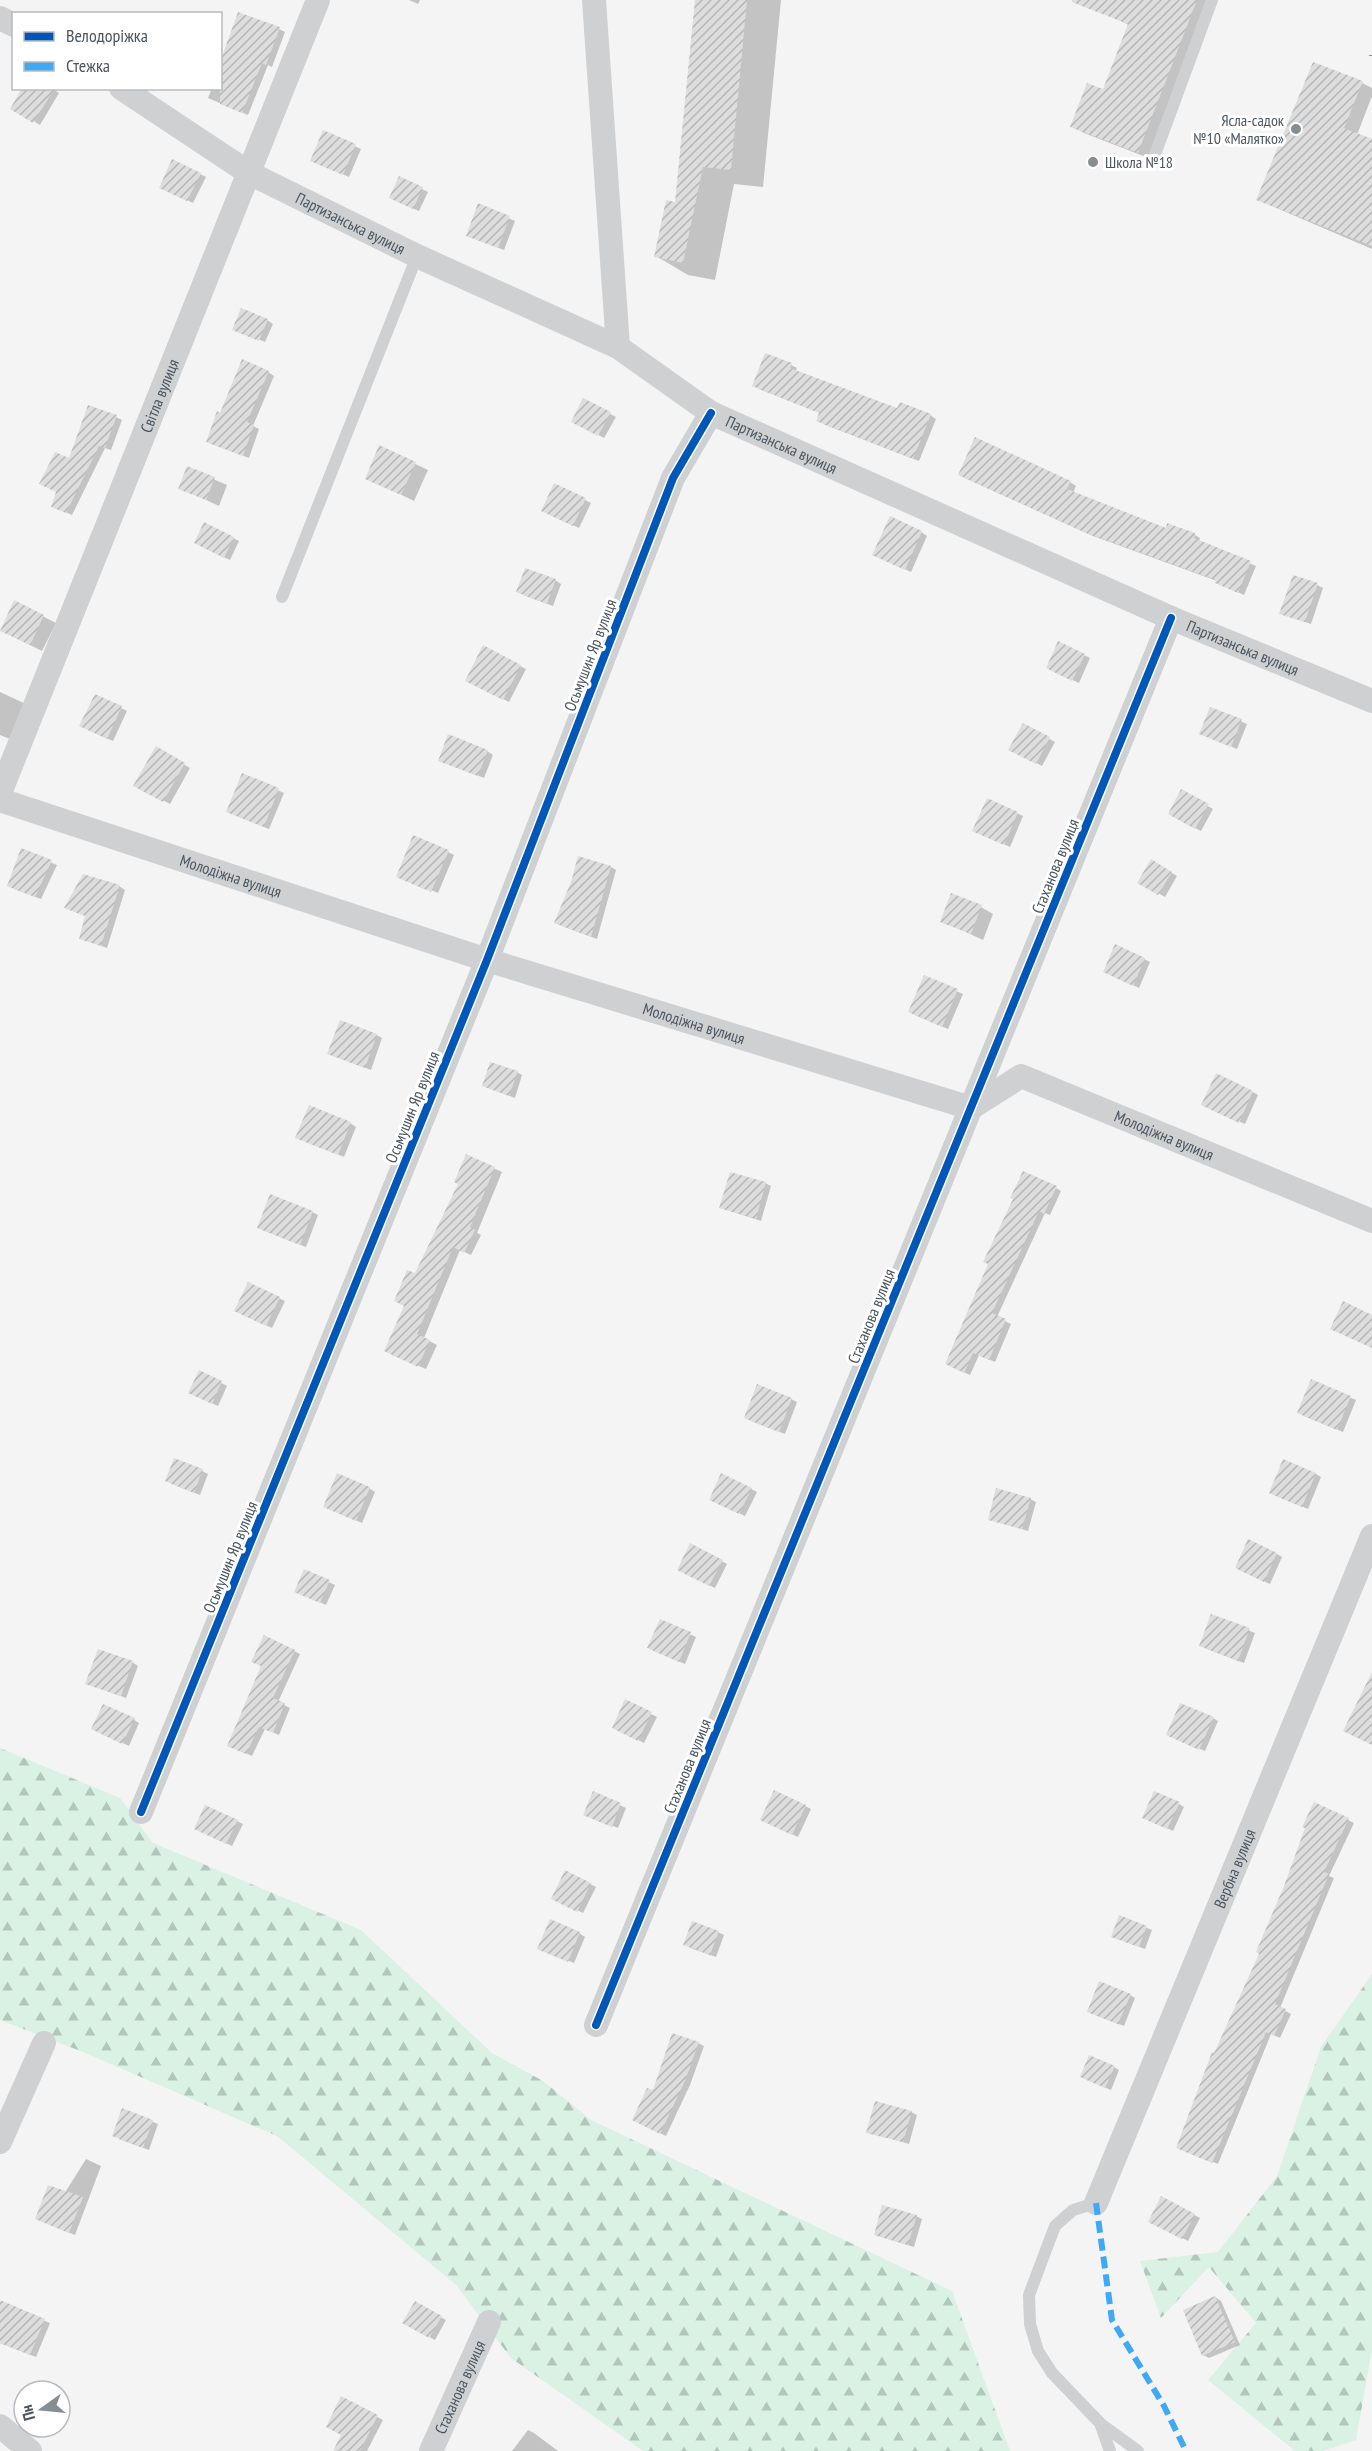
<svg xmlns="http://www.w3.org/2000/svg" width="1372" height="2451" font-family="'PT Sans Narrow',sans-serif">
<defs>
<pattern id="forest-firs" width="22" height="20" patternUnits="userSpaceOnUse" patternTransform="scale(1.5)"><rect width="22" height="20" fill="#d9f2e3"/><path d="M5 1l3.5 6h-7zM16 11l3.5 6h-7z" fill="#b2c7bb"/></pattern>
<pattern id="building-hatch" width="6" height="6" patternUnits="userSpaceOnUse" patternTransform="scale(1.5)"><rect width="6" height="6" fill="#ddddde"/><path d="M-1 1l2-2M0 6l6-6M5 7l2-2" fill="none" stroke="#b5b6b7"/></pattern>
</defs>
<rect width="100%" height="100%" fill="#f4f4f4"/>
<path fill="url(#forest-firs)" d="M 0,1748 L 120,1798 L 153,1843 L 361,1930 L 492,2053 L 543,2081 L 591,2120 L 952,2291 L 1010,2451 L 643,2451 L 511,2358 L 456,2285 L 277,2136 L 83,2052 L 0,2020 Z
M 1372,1974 L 1372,2349 L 1356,2440 L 1323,2451 L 1295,2451 L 1208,2380 L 1256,2323 L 1209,2267 L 1161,2318 L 1140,2261 L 1218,2252 L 1277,2176 L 1321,2047 Z"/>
<path fill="#0003" d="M 409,0 L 420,0 L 418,4 Z
M 696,0 L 781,0 L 763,187 L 734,184 L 715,280 L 688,275 L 656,256 L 677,204 Z
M 1107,0 L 1212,0 L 1151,159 L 1084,133 L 1072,126 L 1104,91 L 1129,25 L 1102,12 Z
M 279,29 L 285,32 L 272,67 L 268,65 L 248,115 L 208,98 L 212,88 L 220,88 Z
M 1362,83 L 1372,88 L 1372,96 L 1357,135 L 1372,141 L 1372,249 L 1258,200 Z
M 51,88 L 59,93 L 40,125 L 12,108 Z
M 324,132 L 361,149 L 349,177 L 317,163 Z
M 200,174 L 206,177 L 193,203 L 166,190 Z
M 400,178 L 428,192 L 419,211 L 396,201 Z
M 479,205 L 515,221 L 504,250 L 473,238 Z
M 267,320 L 273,324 L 265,342 L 240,332 Z
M 791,365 L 797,368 L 795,372 L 898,410 L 930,415 L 936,419 L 919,461 L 823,424 L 820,413 L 759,389 Z
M 268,372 L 274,376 L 253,426 L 259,429 L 249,458 L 207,442 L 221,414 Z
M 584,400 L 616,417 L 604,438 L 573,421 Z
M 116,417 L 122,420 L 111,450 L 105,448 L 72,515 L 58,509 L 69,460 Z
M 975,439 L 1070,482 L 1076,486 L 1073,493 L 1166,530 L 1168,525 L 1195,535 L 1200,538 L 1199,542 L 1256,566 L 1244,595 L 1222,585 L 1217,581 L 1093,536 L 965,478 Z
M 380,447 L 428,470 L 414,501 L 367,478 Z
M 188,468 L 227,485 L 219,506 L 180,488 Z
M 555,485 L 591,503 L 579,528 L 548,513 Z
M 921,532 L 927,536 L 911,572 L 880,557 Z
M 233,538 L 239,541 L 230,560 L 201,546 Z
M 555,580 L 561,584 L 553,606 L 523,595 Z
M 1317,585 L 1323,588 L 1311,624 L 1287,616 Z
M 15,602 L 56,623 L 42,651 L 14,637 Z
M 1059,643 L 1090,658 L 1079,683 L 1053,671 Z
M 483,647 L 526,669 L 509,702 L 467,680 Z
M 0,692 L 28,705 L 15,741 L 0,735 Z
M 121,708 L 127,711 L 113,741 L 87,729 Z
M 1211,709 L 1247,724 L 1237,749 L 1201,734 Z
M 1024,725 L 1055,742 L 1042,766 L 1011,749 Z
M 156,748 L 190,768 L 170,804 L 135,785 Z
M 487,751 L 493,755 L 484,778 L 445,763 Z
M 243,775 L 284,793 L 269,829 L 234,815 Z
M 1182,791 L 1213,809 L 1201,831 L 1170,814 Z
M 988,800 L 1023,816 L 1010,847 L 980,833 Z
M 22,850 L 57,865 L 41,899 L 14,889 Z
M 448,852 L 454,855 L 438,893 L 401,877 Z
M 1151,861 L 1177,876 L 1165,897 L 1139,882 Z
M 611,867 L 616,870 L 597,939 L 562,926 Z
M 119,886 L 125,890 L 107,948 L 80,938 Z
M 981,907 L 993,914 L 983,940 L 942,921 Z
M 1144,959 L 1150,962 L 1139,988 L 1110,974 Z
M 925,977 L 963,994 L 948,1029 L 915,1015 Z
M 377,1035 L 382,1038 L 371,1070 L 335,1056 Z
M 517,1072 L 522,1075 L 515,1098 L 484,1086 Z
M 1253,1092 L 1258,1095 L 1245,1124 L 1208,1108 Z
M 350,1123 L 356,1127 L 344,1157 L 303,1140 Z
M 467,1156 L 502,1172 L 477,1233 L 481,1235 L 471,1255 L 460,1250 L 424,1338 L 437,1345 L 426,1369 L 392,1355 L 416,1275 L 460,1184 Z
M 765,1183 L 771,1186 L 761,1221 L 721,1208 Z
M 1056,1188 L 1061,1191 L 1050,1215 L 1045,1213 L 997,1317 L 1011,1324 L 995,1362 L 979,1355 L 970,1375 L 952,1367 L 990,1264 Z
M 312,1212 L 318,1215 L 306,1247 L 265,1231 Z
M 249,1284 L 285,1301 L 272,1328 L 241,1314 Z
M 200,1372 L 227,1386 L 218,1406 L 196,1396 Z
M 1312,1381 L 1356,1400 L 1343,1432 L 1304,1416 Z
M 791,1399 L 797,1402 L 785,1434 L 751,1421 Z
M 202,1471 L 208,1474 L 200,1495 L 172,1484 Z
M 1316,1474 L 1321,1477 L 1308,1509 L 1276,1496 Z
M 369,1488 L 375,1492 L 362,1523 L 330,1509 Z
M 751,1489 L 757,1492 L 745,1516 L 716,1502 Z
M 1030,1499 L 1036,1502 L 1028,1531 L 989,1519 Z
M 691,1545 L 727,1564 L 715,1588 L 684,1573 Z
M 1277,1554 L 1282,1557 L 1270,1584 L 1242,1571 Z
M 305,1571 L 335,1585 L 326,1605 L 301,1594 Z
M 1212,1616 L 1255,1633 L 1244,1663 L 1207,1649 Z
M 660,1621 L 696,1637 L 685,1664 L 654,1651 Z
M 265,1637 L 300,1654 L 278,1702 L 290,1708 L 279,1735 L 265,1729 L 252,1756 L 234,1748 L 263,1666 Z
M 132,1662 L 138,1666 L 126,1698 L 93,1686 Z
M 626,1701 L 657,1717 L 644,1743 L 619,1730 Z
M 1213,1718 L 1218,1721 L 1205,1751 L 1174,1738 Z
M 134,1720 L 139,1723 L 129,1746 L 99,1732 Z
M 594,1793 L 626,1808 L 618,1828 L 591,1817 Z
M 1179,1804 L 1184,1807 L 1173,1831 L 1149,1820 Z
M 1315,1804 L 1354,1823 L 1329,1876 L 1334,1878 L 1280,2008 L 1291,2014 L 1280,2038 L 1271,2034 L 1218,2164 L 1183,2150 L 1215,2055 L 1261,1953 Z
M 805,1806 L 811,1809 L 798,1837 L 768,1823 Z
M 237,1821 L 243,1824 L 232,1846 L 201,1831 Z
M 566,1872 L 596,1887 L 583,1913 L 553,1898 Z
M 1120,1917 L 1152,1930 L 1145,1949 L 1118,1939 Z
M 718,1932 L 724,1935 L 716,1957 L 690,1948 Z
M 579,1933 L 585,1937 L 574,1963 L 543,1950 Z
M 1130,1995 L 1135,1998 L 1124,2026 L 1095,2015 Z
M 698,2043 L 704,2046 L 690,2085 L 666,2136 L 639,2123 L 654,2092 Z
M 1114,2067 L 1119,2070 L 1111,2090 L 1087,2080 Z
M 123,2110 L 158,2124 L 149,2150 L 119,2139 Z
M 911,2112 L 917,2115 L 909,2144 L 868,2132 Z
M 86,2159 L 101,2166 L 75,2235 L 46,2223 Z
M 1162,2198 L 1200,2218 L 1188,2241 L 1150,2221 Z
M 916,2216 L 922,2219 L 914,2247 L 875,2235 Z
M 1215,2297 L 1221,2301 L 1240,2345 L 1209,2358 L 1203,2355 Z
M 0,2302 L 50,2323 L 36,2357 L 0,2343 Z
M 415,2303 L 446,2320 L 435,2340 L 404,2323 Z
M 342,2398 L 383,2420 L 367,2451 L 334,2451 L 343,2435 Z
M 528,2430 L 534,2433 L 558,2451 L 512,2451 Z"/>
<path fill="url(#building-hatch)" d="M 695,0 L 747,0 L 731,170 L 703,167 L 683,263 L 654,257 L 666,200 L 675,202 Z
M 1072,0 L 1197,0 L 1138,153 L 1070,127 L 1087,83 L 1103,89 L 1128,24 L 1072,2 Z
M 238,12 L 280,27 L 266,65 L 262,63 L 242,113 L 220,104 L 220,62 Z
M 1313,62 L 1363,81 L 1344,128 L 1372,139 L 1372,246 L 1256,200 Z
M 22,88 L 55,88 L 33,123 L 10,109 Z
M 323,130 L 356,144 L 343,175 L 310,161 Z
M 172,159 L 201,173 L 187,201 L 159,188 Z
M 399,176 L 423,187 L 413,209 L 389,198 Z
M 478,203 L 510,216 L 498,248 L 466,236 Z
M 241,308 L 268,319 L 259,341 L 232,330 Z
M 765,353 L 792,363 L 790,368 L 897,408 L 900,402 L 931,414 L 913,459 L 816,421 L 819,413 L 752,386 Z
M 242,359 L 269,371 L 247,422 L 254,425 L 243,456 L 206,442 L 217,411 L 220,413 Z
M 583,398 L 611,412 L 598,436 L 571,422 Z
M 88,405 L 117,415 L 105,448 L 99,446 L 66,513 L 51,507 L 56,492 L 39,484 L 55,452 L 69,458 Z
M 975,437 L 1071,481 L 1067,489 L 1166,528 L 1167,523 L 1195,533 L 1194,538 L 1251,561 L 1238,593 L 1215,583 L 1216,580 L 1086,533 L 958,475 Z
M 379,445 L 416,462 L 401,495 L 365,479 Z
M 187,466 L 215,477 L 206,500 L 178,489 Z
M 554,483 L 586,498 L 573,526 L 541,511 Z
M 890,516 L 922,531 L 905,570 L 872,555 Z
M 204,522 L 234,537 L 224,558 L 194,543 Z
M 525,568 L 556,579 L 547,604 L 516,592 Z
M 1293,575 L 1318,583 L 1305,622 L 1279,614 Z
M 14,600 L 44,615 L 30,645 L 0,631 Z
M 1058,641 L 1085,654 L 1072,681 L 1046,668 Z
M 483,645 L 521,665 L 503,700 L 465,681 Z
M 95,694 L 122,706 L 107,739 L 79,726 Z
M 1210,707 L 1242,719 L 1231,747 L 1199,734 Z
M 1023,723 L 1050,737 L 1036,764 L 1008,750 Z
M 448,734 L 488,750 L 478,776 L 438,761 Z
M 156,746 L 185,763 L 163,802 L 133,786 Z
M 242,773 L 279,788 L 264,827 L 226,812 Z
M 1181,789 L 1209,804 L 1195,829 L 1168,814 Z
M 987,798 L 1018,812 L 1004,845 L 972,831 Z
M 413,835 L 449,850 L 431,892 L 396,877 Z
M 21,848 L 52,860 L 35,897 L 7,886 Z
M 578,856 L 611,866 L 591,937 L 554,923 L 571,882 Z
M 1151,859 L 1172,872 L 1158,895 L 1137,883 Z
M 83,874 L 120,885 L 101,946 L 79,939 L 85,916 L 64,908 Z
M 951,893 L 982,905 L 971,934 L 940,922 Z
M 1115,944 L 1145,958 L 1133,986 L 1103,972 Z
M 924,975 L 958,989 L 942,1027 L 908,1012 Z
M 340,1020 L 377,1034 L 365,1068 L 327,1054 Z
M 490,1062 L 518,1071 L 509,1096 L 482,1086 Z
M 1216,1073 L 1253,1091 L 1239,1123 L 1201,1105 Z
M 309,1105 L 351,1122 L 338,1155 L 295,1138 Z
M 466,1154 L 495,1167 L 470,1227 L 475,1230 L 464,1253 L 453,1247 L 417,1334 L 430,1340 L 418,1367 L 384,1351 L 404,1306 L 394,1301 L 407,1270 L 415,1273 L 458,1184 L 454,1182 Z
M 1023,1171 L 1057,1186 L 1044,1214 L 1039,1211 L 992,1313 L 1006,1319 L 989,1360 L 973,1353 L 964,1373 L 945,1364 L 988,1264 L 983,1262 L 1013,1199 L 1010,1198 Z
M 730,1172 L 766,1182 L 756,1219 L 719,1208 Z
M 270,1194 L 313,1211 L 300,1245 L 257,1228 Z
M 248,1282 L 280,1297 L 266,1326 L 234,1311 Z
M 1343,1301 L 1372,1315 L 1372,1348 L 1330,1329 Z
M 199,1370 L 222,1381 L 212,1404 L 188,1393 Z
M 1311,1379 L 1351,1396 L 1337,1430 L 1297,1413 Z
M 757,1384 L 792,1398 L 779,1432 L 744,1418 Z
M 174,1458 L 203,1469 L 194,1493 L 165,1481 Z
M 1283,1459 L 1316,1473 L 1302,1507 L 1269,1493 Z
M 337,1473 L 370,1487 L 356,1521 L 323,1507 Z
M 721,1473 L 752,1488 L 739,1514 L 709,1500 Z
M 996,1488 L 1031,1498 L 1022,1529 L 988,1520 Z
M 1248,1539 L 1277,1553 L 1264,1582 L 1235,1568 Z
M 690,1543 L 723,1560 L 709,1586 L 677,1570 Z
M 304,1569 L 330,1580 L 320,1603 L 294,1592 Z
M 1211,1614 L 1250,1628 L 1238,1661 L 1199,1646 Z
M 660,1619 L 691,1632 L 679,1662 L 647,1648 Z
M 264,1635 L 295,1650 L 273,1698 L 285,1703 L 273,1733 L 259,1727 L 246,1754 L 227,1746 L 261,1666 L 251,1662 Z
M 98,1649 L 133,1661 L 121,1696 L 85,1684 Z
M 1372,1672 L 1372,1745 L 1343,1731 Z
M 625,1699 L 652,1712 L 638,1741 L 612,1728 Z
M 1180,1703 L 1214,1717 L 1199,1750 L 1166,1735 Z
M 103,1704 L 135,1718 L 122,1744 L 91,1729 Z
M 774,1790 L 806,1805 L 792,1835 L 760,1820 Z
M 593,1791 L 621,1803 L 612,1827 L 583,1815 Z
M 1154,1791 L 1180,1802 L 1167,1829 L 1142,1818 Z
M 1314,1802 L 1349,1818 L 1324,1872 L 1329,1874 L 1275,2004 L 1286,2009 L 1274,2036 L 1266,2032 L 1212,2163 L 1176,2148 L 1212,2052 L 1214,2053 L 1259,1954 L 1256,1952 L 1284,1886 L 1305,1828 L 1302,1827 Z
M 205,1805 L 238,1820 L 226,1844 L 194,1829 Z
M 565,1870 L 591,1883 L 577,1912 L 551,1899 Z
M 1119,1915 L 1147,1926 L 1139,1947 L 1111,1937 Z
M 550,1919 L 580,1932 L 568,1962 L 537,1949 Z
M 692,1921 L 719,1931 L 710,1955 L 683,1945 Z
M 1099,1981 L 1131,1994 L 1118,2024 L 1087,2012 Z
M 672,2033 L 699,2042 L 685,2081 L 660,2134 L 632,2120 L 647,2088 L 653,2090 Z
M 1089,2055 L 1115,2066 L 1105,2088 L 1080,2077 Z
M 875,2101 L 912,2111 L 903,2142 L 866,2133 Z
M 122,2108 L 153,2120 L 143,2148 L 112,2136 Z
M 48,2185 L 83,2197 L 69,2233 L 35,2219 Z
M 1161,2196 L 1195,2214 L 1182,2239 L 1148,2222 Z
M 882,2205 L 917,2215 L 908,2245 L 874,2235 Z
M 1215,2296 L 1235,2342 L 1202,2356 L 1183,2310 Z
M 0,2300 L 45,2319 L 30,2355 L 0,2343 Z
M 415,2301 L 442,2316 L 429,2338 L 402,2323 Z
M 341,2396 L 378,2415 L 360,2451 L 333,2451 L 341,2435 L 326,2427 Z"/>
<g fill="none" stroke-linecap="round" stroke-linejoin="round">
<path stroke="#ced0d2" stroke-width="12" d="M 1153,160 L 1212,0
M 282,597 L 417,256
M 1096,2203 L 1073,2210 L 1055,2226 L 1029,2295 L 1030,2324 L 1038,2351 L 1052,2373 L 1100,2423 L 1110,2451
M 1101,2424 L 1138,2451"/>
<g stroke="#ced0d2" stroke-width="24">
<path d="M 594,0 L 618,347"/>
<path d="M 0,18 L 14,25"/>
<path id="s1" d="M 121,88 L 249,173 L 417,256 L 618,347 L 711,413 L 1171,618 L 1372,701"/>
<path id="s2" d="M 0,793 L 318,0"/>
<path id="s3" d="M 0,800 L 487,960 L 971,1108 L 1021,1076 L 1372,1221"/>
<path d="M 141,1812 L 487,960 L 673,478 L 711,413"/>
<path d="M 596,2025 L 1171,618"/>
<path d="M 0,2142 L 44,2043"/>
<path id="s4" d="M 1096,2203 L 1372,1536"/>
<path d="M 0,2426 L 30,2451"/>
<path id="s5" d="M 431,2451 L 489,2322"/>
</g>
<path stroke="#3fa9f5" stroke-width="6" stroke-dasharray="12 6" stroke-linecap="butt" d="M 1372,56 L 1372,55
M 1096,2203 L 1112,2320 L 1164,2406 L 1186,2451"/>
<g stroke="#fff" stroke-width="11">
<path id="cycleway" d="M 141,1812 L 487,960 L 673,478 L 711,413
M 596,2025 L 1171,618"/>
</g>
<use href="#cycleway" stroke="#0057b8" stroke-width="8"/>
</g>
<g fill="#868d94" stroke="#fff" stroke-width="2">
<circle cx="1296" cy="129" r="6"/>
<circle cx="1093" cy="162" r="6"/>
</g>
<g text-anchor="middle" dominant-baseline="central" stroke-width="6" stroke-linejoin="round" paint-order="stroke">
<g font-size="16" fill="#4a5661" stroke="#fff" text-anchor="end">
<text x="1284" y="120">Ясла-садок<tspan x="1284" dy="18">№10 «Малятко»</tspan></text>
<text x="1105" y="162" text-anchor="start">Школа №18</text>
</g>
<g font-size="16" fill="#4a5661" stroke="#fff">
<text stroke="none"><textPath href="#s1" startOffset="267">Партизанська вулиця</textPath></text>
<text stroke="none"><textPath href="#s2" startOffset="428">Світла вулиця</textPath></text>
<text stroke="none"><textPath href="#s1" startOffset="753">Партизанська вулиця</textPath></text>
<text stroke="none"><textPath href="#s1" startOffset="1257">Партизанська вулиця</textPath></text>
<text transform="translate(590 655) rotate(-69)">Осьмушин Яр вулиця</text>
<text transform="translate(1055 866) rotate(-68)">Стаханова вулиця</text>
<text stroke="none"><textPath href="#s3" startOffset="243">Молодіжна вулиця</textPath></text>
<text stroke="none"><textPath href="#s3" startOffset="729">Молодіжна вулиця</textPath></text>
<text transform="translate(412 1107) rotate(-68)">Осьмушин Яр вулиця</text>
<text stroke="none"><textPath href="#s3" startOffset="1233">Молодіжна вулиця</textPath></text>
<text transform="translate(871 1316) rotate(-68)">Стаханова вулиця</text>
<text transform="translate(230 1557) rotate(-68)">Осьмушин Яр вулиця</text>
<text transform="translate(687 1766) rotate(-68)">Стаханова вулиця</text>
<text stroke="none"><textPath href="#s4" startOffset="362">Вербна вулиця</textPath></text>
<text stroke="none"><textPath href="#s5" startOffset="70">Стаханова вулиця</textPath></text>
</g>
</g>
<rect x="12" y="12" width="210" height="78" fill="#ffffff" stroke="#b7bbc0" stroke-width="1.5"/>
<rect x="24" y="32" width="30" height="9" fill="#0057b8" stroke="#b7bbc0" stroke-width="1.5"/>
<text x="66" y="42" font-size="18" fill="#4a5661">Велодоріжка</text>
<rect x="24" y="62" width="30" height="9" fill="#3fa9f5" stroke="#b7bbc0" stroke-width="1.5"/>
<text x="66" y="72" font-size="18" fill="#4a5661">Стежка</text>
<g transform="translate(42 2409) rotate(255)"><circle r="28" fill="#ffffff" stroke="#b7bbc0" stroke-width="1.5"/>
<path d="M0-4.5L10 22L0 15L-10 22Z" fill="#868d94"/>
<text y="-9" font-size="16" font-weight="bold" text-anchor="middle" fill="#4a5661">Пн</text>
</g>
</svg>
